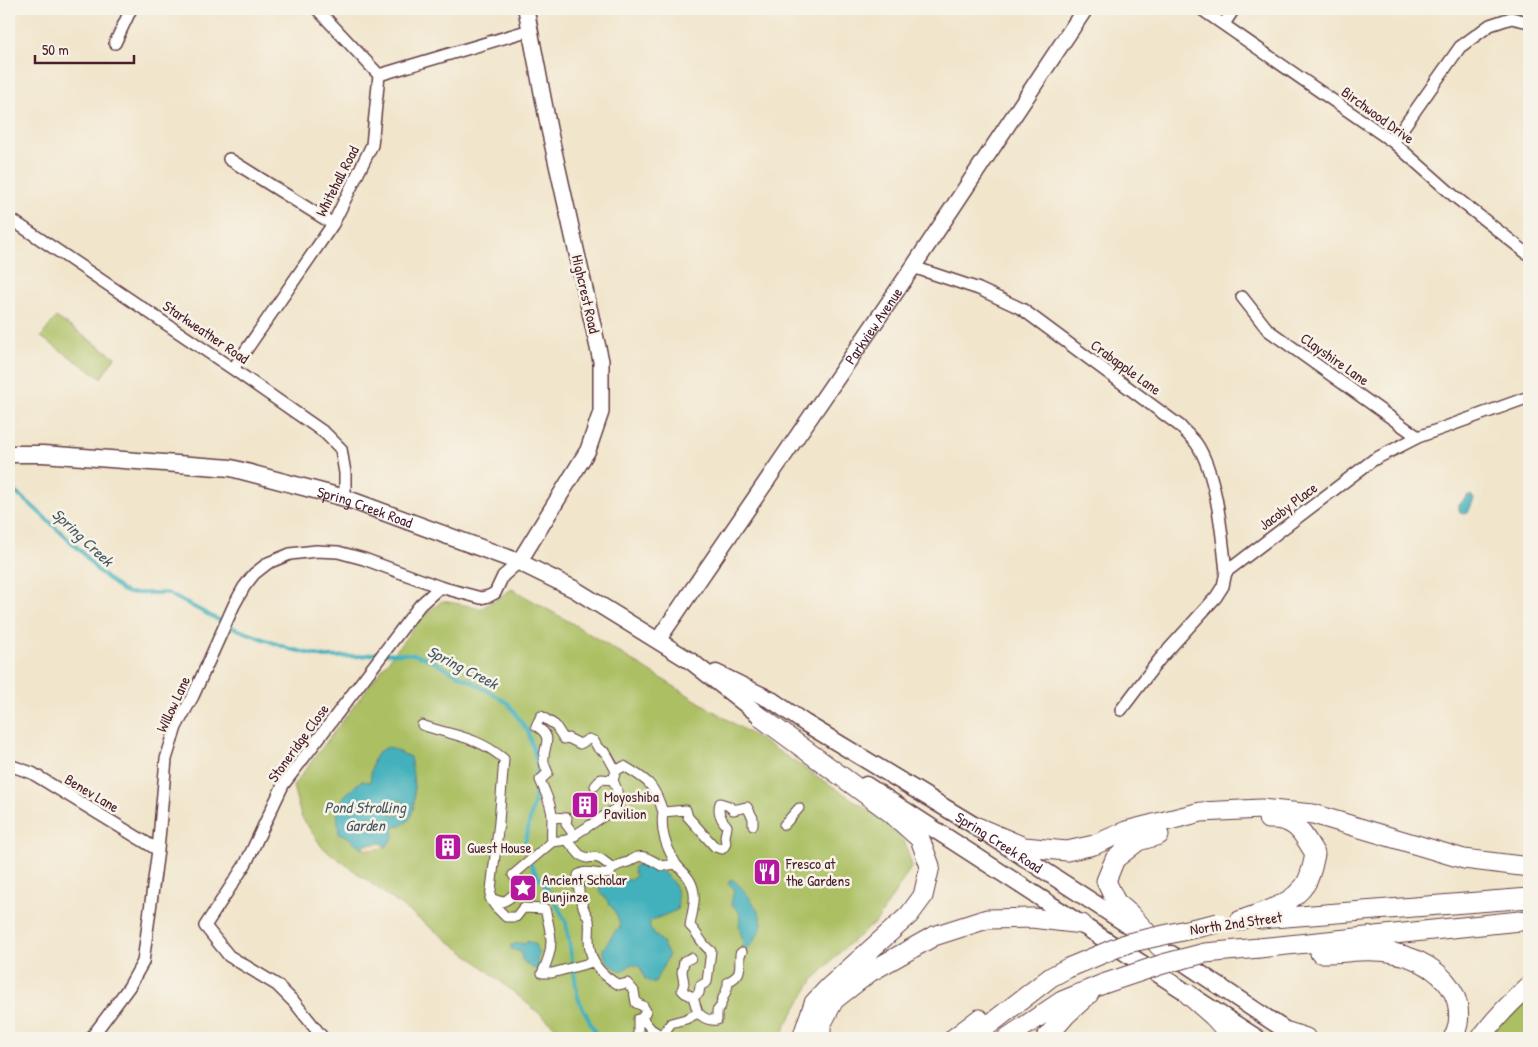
<svg xmlns="http://www.w3.org/2000/svg" width="1538" height="1047" font-family="'Patrick Hand',sans-serif">
<rect width="100%" height="100%" fill="#f7f3e8"/>
<filter id="ink" filterUnits="userSpaceOnUse"><feTurbulence type="fractalNoise" baseFrequency=".02" numOctaves="2"/><feDisplacementMap in="SourceGraphic" scale="10" xChannelSelector="R" yChannelSelector="G"/><feConvolveMatrix kernelMatrix="1 2 1 2 8 2 1 2 1" color-interpolation-filters="sRGB"/></filter>
<filter id="wash" filterUnits="userSpaceOnUse"><feTurbulence type="fractalNoise" baseFrequency=".0096" numOctaves="4" result="noise"/><feDisplacementMap in="SourceGraphic" scale="20" xChannelSelector="R" yChannelSelector="G"/><feGaussianBlur stdDeviation="1.12" result="paint"/><feColorMatrix in="noise" values="0 0 0 0 0 0 0 0 0 0 0 0 0 0 0 0 0 1.4 0 .05"/><feComposite in="paint" operator="in"/></filter>
<g filter="url(#wash)">
<rect width="100%" height="100%" fill="#f1e5cb"/>
<path fill="#acc064" stroke="#7b7048" d="M 56,317 L 115,357 L 101,378 L 41,337 Z
M 512,589 L 575,625 L 778,751 L 881,818 L 905,843 L 912,866 L 877,921 L 844,948 L 814,979 L 787,1023 L 780,1038 L 569,1038 L 477,962 L 322,847 L 301,816 L 293,786 L 421,618 L 442,601 L 482,608 Z
M 1529,998 L 1529,1038 L 1488,1038 L 1505,1017 Z"/>
<path fill="#eeda9e" stroke="#9c7c64" d="M 381,843 L 386,847 L 375,850 L 363,849 L 364,845 Z"/>
<path fill="#42b1bc" stroke="#466874" fill-rule="evenodd" d="M 1468,495 L 1471,495 L 1474,499 L 1468,513 L 1461,513 L 1459,510 L 1459,505 Z
M 389,747 L 410,757 C 413,773 419,807 408,821 C 404,825 398,826 393,828 L 394,837 L 386,847 L 381,843 L 364,845 L 363,849 L 345,835 L 339,834 L 337,812 L 344,796 L 361,781 L 370,782 C 372,767 371,751 389,747 ZM 403,800 L 403,809 L 397,815 L 392,815 L 391,808 L 398,801 Z
M 638,864 C 664,869 682,881 677,910 L 650,921 L 650,929 L 661,941 L 669,955 C 664,965 659,973 654,984 L 645,979 L 640,967 L 632,964 L 622,971 C 610,966 605,962 603,949 L 616,930 L 620,929 C 620,913 607,902 599,890 L 602,884 L 611,878 L 630,880 L 635,877 L 633,868 Z
M 731,879 C 741,883 763,914 762,925 C 760,933 753,943 747,949 L 744,948 C 743,942 742,937 740,931 C 737,920 745,911 731,905 L 734,889 L 728,883 Z
M 527,941 L 535,944 L 537,950 L 540,953 L 537,959 L 539,969 C 532,969 527,965 522,960 L 521,952 L 511,949 L 511,945 L 520,943 L 525,944 Z"/>
<g fill="none" stroke-linecap="round" stroke-linejoin="round">
<path stroke="#42b1bc" stroke-width="4" d="M 9,488 L 29,503 L 82,552 L 97,570 L 121,590 L 128,593 L 167,593 L 234,628 L 290,649 L 325,657 L 362,656 L 378,653 L 412,654 L 426,658 L 472,682 L 508,703 L 528,732 L 538,765 L 534,802 L 525,842 L 532,867 L 552,896 L 566,922 L 578,998 L 598,1038"/>
</g>
</g>
<g filter="url(#ink)">
<g fill="none" stroke-linecap="round" stroke-linejoin="round">
<g stroke="#633d43" stroke-width="11">
<path id="pedestrian" d="M 422,725 C 453,736 477,736 504,759 L 499,822 L 490,898 L 502,902 C 511,899 518,890 522,881 L 515,878 L 513,875 L 552,842 L 567,840 L 580,855 L 587,858 L 595,857 L 601,859 L 613,868 C 619,864 621,864 628,862 C 631,861 632,859 635,858 C 644,853 654,862 662,866 L 676,864 C 666,846 660,832 663,812
M 595,786 L 601,779 L 613,780
M 553,817 L 567,818 L 566,824 L 575,836
M 784,825 L 799,808
M 567,840 L 618,807 L 617,790 L 613,780 L 616,771
M 552,842 C 551,834 552,827 552,818 C 552,805 545,792 540,780 L 548,773 C 547,770 544,765 544,762 C 542,746 556,738 536,726 L 541,716 L 555,725 L 564,739 L 568,738 L 580,744 L 589,739 L 594,741 L 598,748 L 606,753 L 616,771 L 624,766 C 649,781 654,784 663,812 L 686,810 L 688,817 L 715,847 L 722,849 C 727,844 726,843 725,837 C 725,834 727,830 727,826 C 721,820 717,811 720,803 L 729,806 L 733,810 L 747,807 L 753,818 L 753,825
M 613,868 L 610,873 C 599,877 588,868 578,875 C 578,887 579,899 584,909 C 585,913 588,916 589,920 C 590,926 589,933 589,939 C 589,962 600,974 619,985 L 627,983 L 634,991 L 636,1003 L 643,1006 L 646,1011 L 642,1018 L 651,1029 L 662,1036 L 671,1023 L 686,1019 L 698,1013 L 693,997 L 699,993 L 700,986 L 707,982 L 711,951 C 701,945 699,934 690,926 C 692,911 699,894 689,879 C 686,874 680,869 676,864
M 490,898 L 495,906 L 506,917 L 516,917 L 523,908 L 545,909 C 552,936 555,947 542,973 L 552,973 L 593,962
M 691,958 L 684,961 L 682,972 L 684,983 L 682,990 L 685,993 L 693,997
M 698,1013 C 704,1018 708,1021 717,1020 L 717,1011 L 721,1006 C 721,997 729,991 728,982 C 743,974 739,969 740,954 L 742,952
M 638,1038 L 638,1019 L 642,1018"/>
</g>
<g stroke="#633d43" stroke-width="14">
<path id="minor" d="M 1201,9 L 1393,142 L 1454,196 L 1529,255
M 318,10 L 379,75
M 1224,24 L 1234,9
M 115,43 L 131,9
M 379,75 L 530,30
M 1393,142 L 1460,47 L 1490,25 L 1511,18 L 1529,22
M 229,159 L 333,224
M 9,218 L 233,369 L 325,433 L 341,449 L 345,473 L 345,498
M 913,267 L 979,289 L 1022,309 L 1180,426 C 1185,432 1191,437 1196,443 C 1217,473 1222,536 1226,572
M 1242,297 L 1268,330 L 1418,437
M 233,369 L 333,224 L 372,145 L 379,75
M 1121,710 L 1159,660 L 1216,597 L 1223,586 L 1226,572 L 1373,460 L 1418,437 L 1529,397
M 9,765 L 32,773 L 158,850
M 91,1038 L 129,987 L 143,962 L 158,850 L 166,759 L 176,727 L 193,696 L 234,605 L 244,587 L 254,574 L 268,563 L 290,554 L 316,551 L 338,552 L 364,559 L 440,587
M 323,1038 L 295,1003 L 277,985 L 229,956 L 205,926 L 246,863 L 283,785 L 420,605 L 440,587 L 481,598 L 489,596 L 495,593 L 503,576 L 519,562"/>
</g>
<g stroke="#633d43" stroke-width="18">
<g id="tertiary">
<path d="M 519,562 L 588,450 L 601,412 L 601,361 L 549,129 L 526,9"/>
<path id="s1" d="M 658,640 L 913,267 L 1085,9"/>
</g>
</g>
<g stroke="#633d43" stroke-width="19">
<g id="secondary">
<path id="s2" d="M 9,454 L 43,454 L 231,468 L 345,498 L 519,562 L 574,589 L 692,662 L 772,725"/>
<path id="s3" d="M 716,673 L 773,701 L 805,723 L 977,827 L 1145,936"/>
<path d="M 866,785 L 1257,1038"/>
<path d="M 1171,954 L 1297,1038"/>
</g>
</g>
<g stroke="#633d43" stroke-width="21">
<path id="primary" d="M 762,718 L 890,812 L 920,839 L 930,866 L 923,896 L 909,915 L 829,987 L 814,1003 L 802,1038
M 977,827 L 1024,847 L 1067,851 L 1094,845 L 1126,831 L 1201,812 L 1261,809 L 1313,814 L 1464,859 L 1529,867
M 1159,835 L 1138,841 L 1115,859 L 1106,881 L 1116,902 L 1130,914 L 1160,947
M 1261,919 L 1529,898
M 1239,921 C 1262,912 1290,906 1305,885 C 1311,876 1313,864 1315,854 C 1302,832 1296,818 1268,819
M 1259,948 L 1529,920
M 1320,953 C 1338,954 1356,950 1374,951 C 1413,951 1465,977 1458,1024 C 1457,1029 1455,1034 1453,1038
M 1188,994 L 1213,1016 L 1233,1038
M 1288,1032 L 1306,1038
M 821,1038 L 821,1025 L 834,1000 L 870,972 L 934,936 L 987,919 L 1032,918 L 1082,924
M 954,1038 L 979,1019
M 972,1038 L 1051,977 L 1068,968
M 1007,1038 L 1062,1001 L 1103,984
M 1046,1038 L 1066,1015 L 1089,994
M 1481,1038 C 1495,1018 1511,1002 1529,986"/>
</g>
<use href="#pedestrian" stroke="#fff" stroke-width="9"/>
<use href="#minor" stroke="#fff" stroke-width="11"/>
<use href="#tertiary" stroke="#fff" stroke-width="15"/>
<use href="#secondary" stroke="#fff" stroke-width="16"/>
<use href="#primary" stroke="#fff" stroke-width="19"/>
<g stroke="#633d43" stroke-width="21" stroke-linecap="butt">
<path id="primary-bridge" d="M 1068,968 L 1128,943 L 1218,923
M 1103,984 L 1163,964 L 1205,953 L 1259,948"/>
</g>
<use href="#primary-bridge" stroke="#fff" stroke-width="19"/>
</g>
</g>
<defs>
<g id="building-square" transform="scale(1.4375)"><rect x="-9" y="-9" width="18" height="18" rx="4" fill="#b5179e" stroke="#f7f3e8"/><path d="M-4-6H4V6H1V3H-1V6H-4ZM-2.5-4.3h1.7v1.8h-1.7ZM.8-4.3h1.7v1.8H.8ZM-2.5-1h1.7V.8h-1.7ZM.8-1h1.7V.8H.8Z" fill="#fff"/></g>
<g id="restaurant-square" transform="scale(1.4375)"><rect x="-9" y="-9" width="18" height="18" rx="4" fill="#b5179e" stroke="#f7f3e8"/><path d="M-5-6h1v4h1v-4h1v4h1v-4h1v5L-1.5 .5V6h-2V.5L-5-1ZM5-6V6H3V1.5H1.5Q1.5-4 5-6Z" fill="#fff"/></g>
<g id="sight-square" transform="scale(1.4375)"><rect x="-9" y="-9" width="18" height="18" rx="4" fill="#b5179e" stroke="#f7f3e8"/><path d="M0-6L1.8-2.2L6-1.7L2.9 1.2L3.7 5.4L0 3.3L-3.7 5.4L-2.9 1.2L-6-1.7L-1.8-2.2Z" fill="#fff"/></g>
</defs>
<g fill-rule="evenodd">
<use href="#building-square" x="585" y="805"/>
<use href="#building-square" x="448" y="847"/>
<use href="#restaurant-square" x="767" y="872"/>
<use href="#sight-square" x="523" y="888"/>
</g>
<g text-anchor="middle" dominant-baseline="central" stroke-width="5" stroke-linejoin="round" paint-order="stroke">
<g font-size="15" fill="#4a1f2b" stroke="#f7f3e8">
<text transform="translate(1378 115) rotate(36)">Birchwood Drive</text>
<text transform="translate(337 181) rotate(-63)">Whitehall Road</text>
<text transform="translate(586 294) rotate(77)">Highcrest Road</text>
<text stroke="none"><textPath href="#s1" startOffset="381">Parkview Avenue</textPath></text>
<text transform="translate(206 332) rotate(34)">Starkweather Road</text>
<text transform="translate(1335 359) rotate(35)">Clayshire Lane</text>
<text transform="translate(1126 367) rotate(36)">Crabapple Lane</text>
<text transform="translate(1288 506) rotate(-37)">Jacoby Place</text>
<text stroke="none"><textPath href="#s2" startOffset="362">Spring Creek Road</textPath></text>
<text transform="translate(173 704) rotate(-65)">Willow Lane</text>
<text transform="translate(298 743) rotate(-54)">Stoneridge Close</text>
<text transform="translate(92 793) rotate(31)">Benev Lane</text>
<text stroke="none"><textPath href="#s3" startOffset="330">Spring Creek Road</textPath></text>
<text transform="translate(1236 923) rotate(-8)">North 2nd Street</text>
</g>
<g font-size="15" fill="#4a1f2b" stroke="#f7f3e8" text-anchor="start">
<text x="604" y="796">Moyoshiba<tspan x="604" dy="17">Pavilion</tspan></text>
<text x="467" y="847">Guest House</text>
<text x="786" y="863">Fresco at<tspan x="786" dy="17">the Gardens</tspan></text>
<text x="542" y="879">Ancient Scholar<tspan x="542" dy="17">Bunjinze</tspan></text>
</g>
<g font-size="16" font-style="italic" fill="#475965" stroke="#f7f3e8">
<text transform="translate(83 537) rotate(43)">Spring Creek</text>
<text transform="translate(463 667) rotate(27)">Spring Creek</text>
<text x="365" y="807">Pond Strolling<tspan x="365" dy="18">Garden</tspan></text>
</g>
</g>
<rect width="1538" height="1047" fill="none" stroke="#f7f3e8" stroke-width="30"/>
<path d="M35 55v8h99v-8" fill="none" stroke="#4a1f2b" stroke-width="2.5"/>
<text x="42" y="55" font-size="15" fill="#4a1f2b" stroke="#f7f3e8" stroke-width="4" paint-order="stroke">50 m</text>
</svg>
